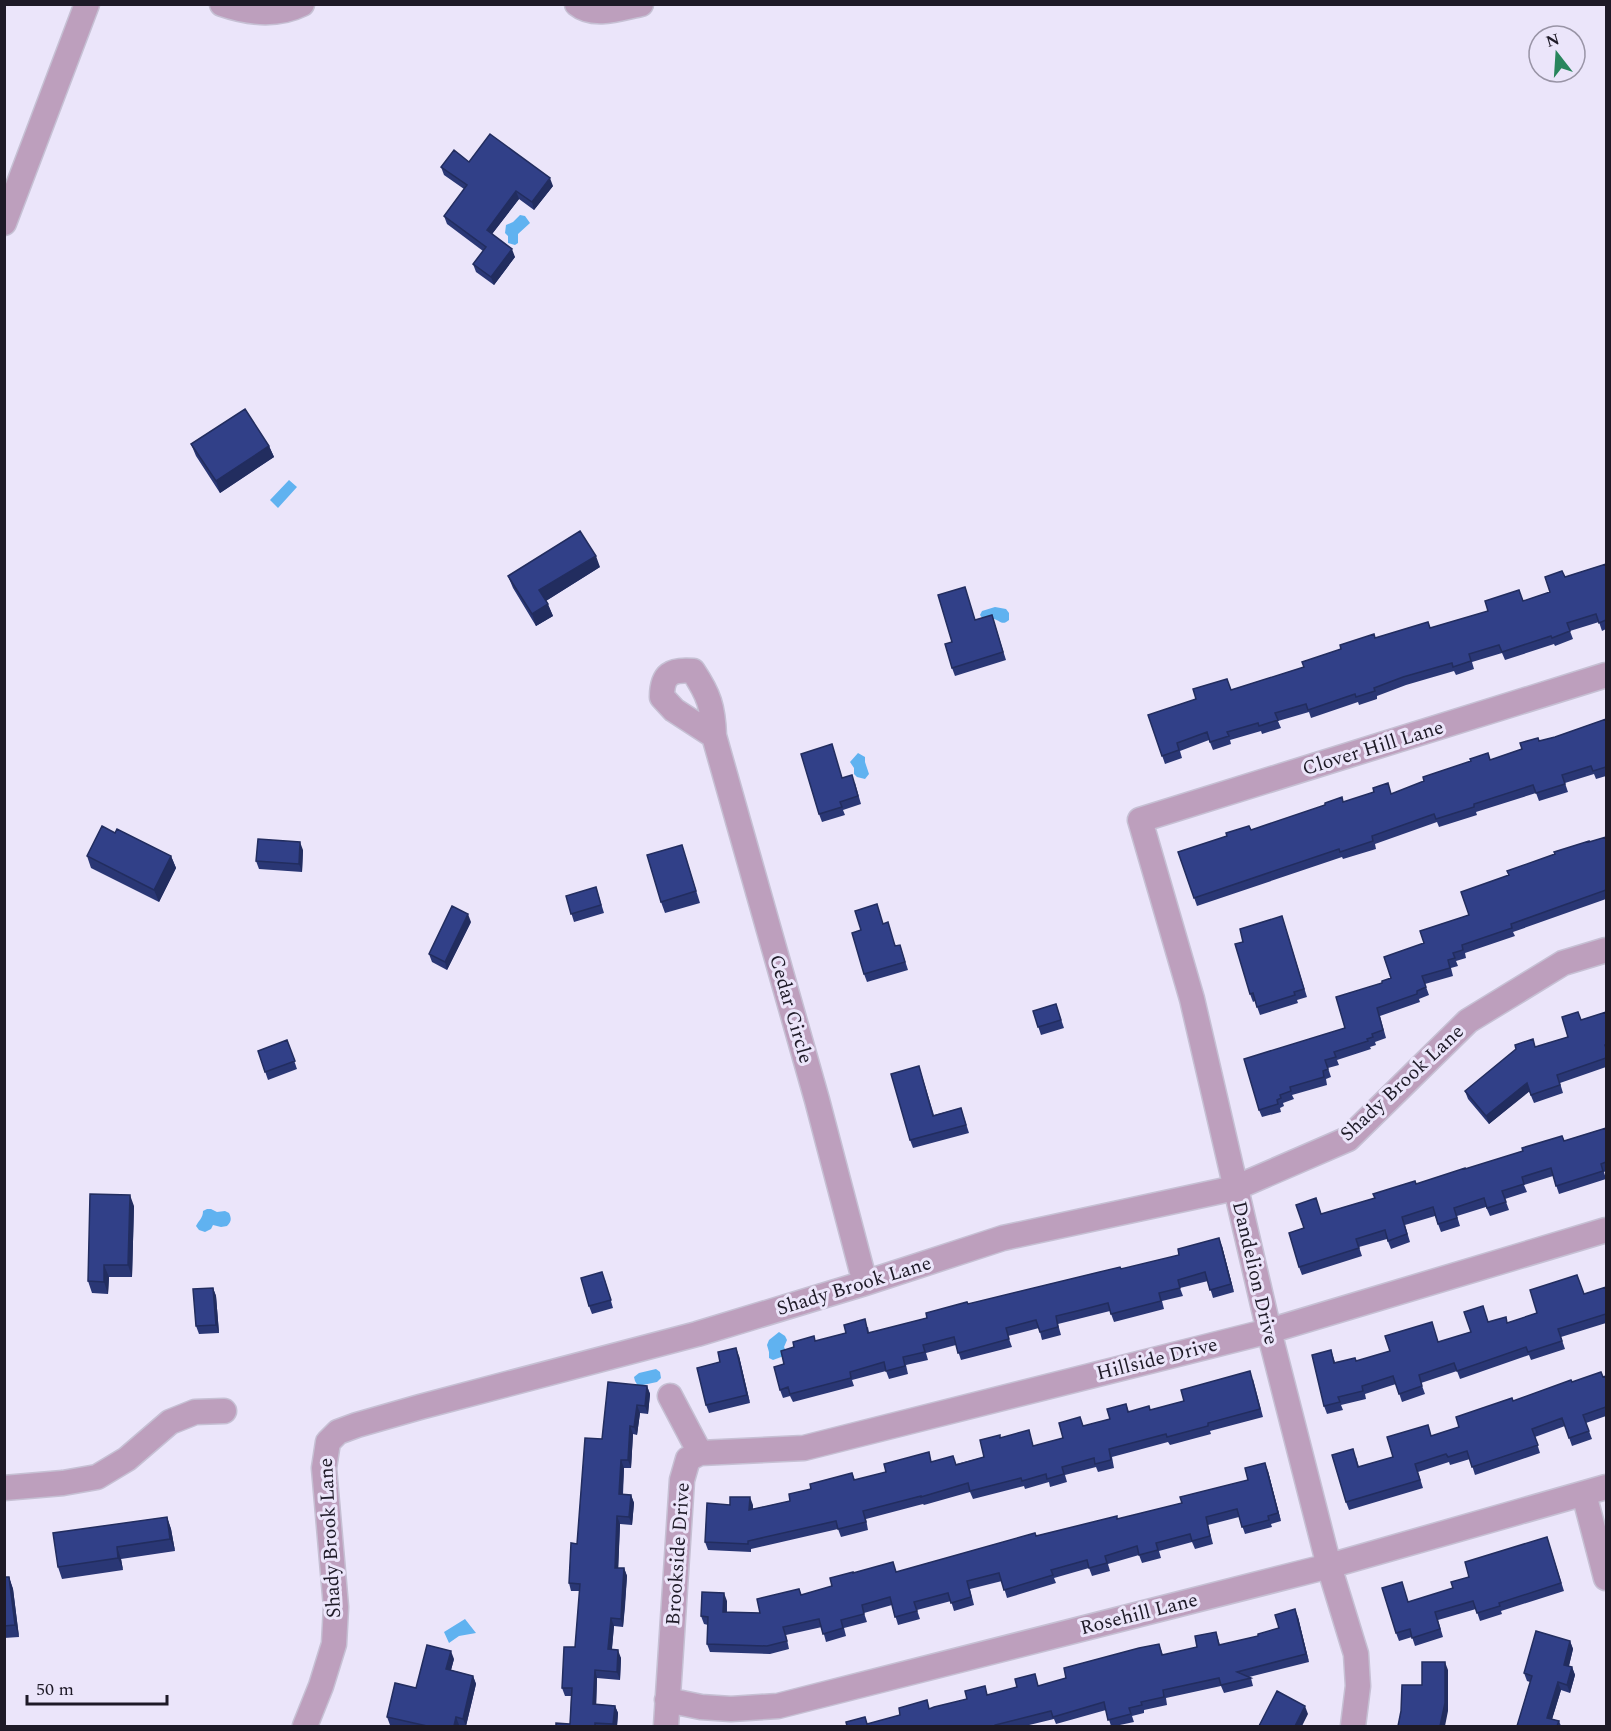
<svg xmlns="http://www.w3.org/2000/svg" width="1611" height="1731" font-family="Spectral,serif">
<rect width="100%" height="100%" fill="#ebe5fa"/>
<path fill="#60b2f0" d="M 520,215 L 525,216 L 530,223 L 518,234 L 518,243 L 515,245 L 508,243 L 508,236 L 505,233 L 506,225 L 513,222 Z
M 289,480 L 297,487 L 278,508 L 270,500 Z
M 995,607 L 1006,609 L 1009,613 L 1009,620 C 1002,626 1001,621 994,619 C 987,622 984,621 980,615 L 982,611 Z
M 858,753 L 865,757 L 865,762 L 869,774 L 865,779 L 857,777 L 854,774 L 854,768 L 850,762 Z
M 207,1209 L 211,1209 L 217,1212 L 225,1211 L 229,1213 C 232,1219 231,1222 227,1226 L 221,1227 L 213,1225 L 211,1229 L 205,1232 L 199,1230 L 196,1226 C 199,1220 203,1218 203,1211 Z
M 779,1332 L 785,1336 L 787,1340 L 784,1347 L 786,1351 L 784,1356 L 773,1360 L 769,1358 L 769,1352 L 767,1345 L 769,1340 Z
M 656,1369 L 660,1372 L 661,1378 L 657,1382 L 638,1386 L 635,1381 L 634,1377 L 639,1373 Z
M 465,1619 L 476,1633 L 459,1636 L 449,1643 L 444,1632 Z"/>
<g fill="none" stroke-linecap="round" stroke-linejoin="round">
<g stroke="#c6c0d4" stroke-width="27">
<path id="minor" d="M 222,4 C 248,13 276,17 302,4
M 577,4 C 594,18 621,8 641,4
M 4,223 L 87,4
M 714,736 L 674,710 L 662,697 C 662,674 671,669 693,671 C 709,695 713,707 714,736 L 817,1100 L 865,1283
M 670,1396 L 700,1453
M 4,1488 L 63,1483 L 97,1477 L 127,1459 L 170,1422 L 195,1412 L 224,1411
M 1584,1494 L 1606,1578
M 667,1700 L 701,1707 L 731,1709 L 778,1706 L 1329,1566 L 1606,1487
M 305,1726 L 321,1686 L 334,1644 L 336,1607 L 324,1468 L 328,1442 L 338,1432 L 357,1425 L 420,1407 L 697,1334 L 865,1283 L 1003,1238 L 1235,1188 L 1348,1139 L 1468,1021 L 1563,963 L 1606,950
M 666,1726 L 682,1480 L 688,1459 L 700,1453 L 804,1448 L 1269,1331 L 1606,1230
M 1353,1726 L 1358,1686 L 1356,1654 L 1329,1566 L 1269,1331 L 1192,999 L 1140,820 L 1606,675"/>
</g>
<use href="#minor" stroke="#bd9fbd" stroke-width="24"/>
</g>
<path fill="#2a3775" d="M 469,162 L 553,186 L 534,210 L 519,199 L 492,234 L 515,257 L 494,285 L 476,272 L 473,264 L 483,251 L 447,224 L 444,216 L 464,189 L 444,175 L 441,167 Z
M 191,444 L 269,446 L 274,457 L 220,493 L 196,456 Z
M 1606,564 L 1606,629 L 1602,631 L 1599,622 L 1570,631 L 1573,639 L 1555,646 L 1554,644 L 1505,660 L 1502,653 L 1472,662 L 1474,669 L 1456,675 L 1454,671 L 1406,685 L 1377,696 L 1377,699 L 1359,705 L 1358,702 L 1311,718 L 1309,712 L 1278,721 L 1281,728 L 1262,734 L 1261,731 L 1230,740 L 1231,744 L 1213,750 L 1209,740 L 1180,751 L 1182,758 L 1165,764 L 1148,715 L 1196,699 L 1231,690 L 1304,667 L 1375,638 L 1430,628 L 1523,601 L 1550,592 L 1565,577 Z
M 600,567 L 546,601 L 553,616 L 536,626 L 513,588 L 508,576 Z
M 992,615 L 1006,660 L 955,676 L 952,668 L 952,642 L 976,620 Z
M 1606,719 L 1606,776 L 1596,779 L 1594,774 L 1565,783 L 1568,792 L 1539,801 L 1536,793 L 1476,812 L 1477,815 L 1439,827 L 1437,822 L 1375,844 L 1376,849 L 1343,859 L 1342,857 L 1197,906 L 1178,852 L 1343,802 L 1391,794 L 1490,760 L 1522,749 L 1539,741 L 1555,737 Z
M 843,778 L 855,783 L 861,804 L 843,810 L 845,815 L 822,822 L 819,814 Z
M 115,833 L 171,856 L 176,868 L 159,902 L 91,868 L 87,856 Z
M 1606,837 L 1606,899 L 1513,932 L 1515,936 L 1465,953 L 1466,958 L 1456,961 L 1458,966 L 1451,968 L 1453,976 L 1425,984 L 1429,995 L 1419,999 L 1420,1002 L 1380,1016 L 1386,1038 L 1375,1042 L 1376,1045 L 1370,1047 L 1371,1049 L 1337,1060 L 1339,1065 L 1328,1068 L 1331,1077 L 1326,1079 L 1327,1085 L 1292,1095 L 1294,1099 L 1283,1103 L 1284,1106 L 1280,1108 L 1281,1112 L 1262,1117 L 1259,1110 L 1345,1028 L 1382,983 L 1391,978 L 1424,943 L 1469,915 L 1509,875 L 1589,842 Z
M 682,845 L 700,903 L 665,913 L 661,902 Z
M 303,850 L 302,872 L 259,869 L 256,861 Z
M 596,887 L 604,913 L 574,922 L 566,896 Z
M 1282,916 L 1307,997 L 1297,1000 L 1298,1003 L 1260,1015 L 1255,1001 L 1253,1002 L 1250,994 L 1243,942 Z
M 471,922 L 447,970 L 432,962 L 429,954 Z
M 884,924 L 896,946 L 900,945 L 908,970 L 867,982 L 864,974 Z
M 1056,1004 L 1064,1028 L 1041,1035 L 1033,1011 Z
M 1606,1012 L 1606,1067 L 1560,1083 L 1563,1093 L 1534,1103 L 1529,1091 L 1489,1124 L 1468,1099 L 1465,1091 L 1536,1047 L 1568,1037 L 1581,1020 Z
M 287,1040 L 297,1069 L 268,1080 L 258,1051 Z
M 919,1066 L 934,1115 L 961,1108 L 969,1133 L 913,1148 L 910,1140 Z
M 1606,1128 L 1606,1171 L 1604,1172 L 1606,1179 L 1559,1194 L 1553,1176 L 1524,1185 L 1527,1192 L 1505,1199 L 1509,1210 L 1490,1216 L 1486,1207 L 1457,1216 L 1460,1226 L 1441,1232 L 1435,1216 L 1405,1225 L 1410,1242 L 1391,1249 L 1387,1239 L 1359,1247 L 1362,1256 L 1302,1275 L 1299,1267 L 1304,1228 L 1321,1214 L 1375,1198 L 1416,1184 L 1564,1141 Z
M 134,1206 L 132,1277 L 109,1277 L 108,1294 L 92,1293 L 88,1281 Z
M 1222,1246 L 1234,1292 L 1213,1298 L 1208,1281 L 1180,1288 L 1183,1296 L 1162,1301 L 1164,1309 L 1114,1322 L 1110,1311 L 1058,1324 L 1061,1335 L 1042,1340 L 1039,1328 L 1008,1336 L 1012,1347 L 961,1360 L 956,1345 L 926,1353 L 928,1360 L 906,1365 L 908,1374 L 889,1379 L 886,1371 L 852,1380 L 854,1386 L 793,1402 L 790,1396 L 783,1398 L 780,1390 L 784,1364 L 816,1341 L 868,1327 L 869,1333 L 927,1318 L 968,1304 Z
M 605,1280 L 613,1308 L 592,1314 L 589,1306 Z
M 1606,1287 L 1606,1323 L 1561,1337 L 1565,1349 L 1531,1360 L 1529,1355 L 1460,1379 L 1457,1371 L 1421,1383 L 1425,1394 L 1402,1402 L 1396,1384 L 1365,1394 L 1366,1399 L 1341,1405 L 1343,1410 L 1327,1414 L 1324,1406 L 1331,1350 L 1335,1362 L 1356,1361 L 1439,1342 L 1471,1332 L 1488,1322 L 1508,1323 L 1537,1313 L 1584,1294 Z
M 213,1288 L 216,1296 L 219,1333 L 199,1334 L 196,1326 Z
M 739,1356 L 750,1403 L 709,1413 L 706,1405 L 720,1362 Z
M 1606,1376 L 1606,1416 L 1586,1423 L 1592,1439 L 1572,1446 L 1565,1426 L 1535,1437 L 1540,1453 L 1475,1475 L 1470,1459 L 1450,1465 L 1449,1462 L 1418,1472 L 1423,1488 L 1349,1510 L 1346,1502 L 1356,1457 L 1359,1467 L 1393,1457 L 1432,1436 L 1459,1427 L 1513,1401 L 1572,1382 Z
M 1253,1379 L 1263,1417 L 1210,1431 L 1211,1434 L 1170,1445 L 1168,1442 L 1112,1457 L 1114,1468 L 1098,1472 L 1096,1467 L 1065,1475 L 1067,1482 L 1050,1487 L 1049,1482 L 1025,1489 L 1024,1486 L 973,1499 L 970,1492 L 924,1505 L 923,1504 L 866,1519 L 868,1530 L 841,1537 L 838,1529 L 751,1549 L 751,1552 L 708,1550 L 705,1542 L 753,1505 L 753,1509 L 790,1501 L 852,1473 L 855,1480 L 932,1462 L 956,1464 L 984,1457 L 1000,1438 L 1034,1446 L 1063,1438 L 1083,1426 L 1110,1419 L 1126,1404 L 1129,1412 L 1150,1410 L 1184,1401 Z
M 647,1386 L 650,1394 L 648,1414 L 640,1413 L 637,1435 L 633,1434 L 631,1468 L 624,1468 L 623,1495 L 631,1495 L 634,1503 L 632,1525 L 620,1524 L 618,1568 L 624,1568 L 627,1576 L 625,1607 L 623,1627 L 614,1626 L 612,1649 L 621,1658 L 620,1680 L 597,1678 L 596,1704 L 615,1706 L 618,1713 L 617,1726 L 556,1726 L 570,1724 L 571,1696 L 565,1696 L 562,1688 L 575,1647 L 580,1591 L 571,1591 L 569,1583 L 602,1439 Z
M 1268,1471 L 1281,1521 L 1271,1524 L 1272,1527 L 1245,1534 L 1239,1517 L 1208,1525 L 1213,1544 L 1195,1549 L 1192,1542 L 1159,1551 L 1161,1558 L 1142,1563 L 1139,1555 L 1108,1564 L 1110,1571 L 1092,1576 L 1089,1568 L 1054,1578 L 1056,1583 L 1007,1598 L 1002,1581 L 970,1589 L 974,1605 L 954,1611 L 951,1601 L 917,1610 L 920,1619 L 898,1625 L 892,1605 L 864,1613 L 867,1622 L 844,1628 L 846,1636 L 826,1642 L 822,1627 L 786,1635 L 789,1649 L 770,1654 L 710,1652 L 707,1644 L 708,1625 L 704,1624 L 701,1616 L 727,1601 L 727,1612 L 760,1613 L 799,1589 L 801,1595 L 832,1586 L 897,1572 L 1036,1536 L 1117,1519 L 1182,1503 L 1248,1480 Z
M 167,1517 L 171,1529 L 175,1551 L 121,1559 L 123,1570 L 62,1579 L 58,1567 Z
M 1547,1537 L 1564,1591 L 1501,1611 L 1502,1614 L 1480,1621 L 1476,1609 L 1438,1620 L 1443,1637 L 1415,1646 L 1412,1637 L 1399,1641 L 1396,1633 L 1409,1602 L 1453,1588 L 1469,1577 Z
M 4,1577 L 9,1577 L 13,1589 L 19,1637 L 4,1638 Z
M 1298,1617 L 1309,1662 L 1249,1677 L 1251,1678 L 1253,1686 L 1224,1693 L 1221,1686 L 1166,1698 L 1167,1705 L 1144,1710 L 1144,1713 L 1132,1716 L 1134,1722 L 1115,1726 L 1111,1726 L 1106,1710 L 1056,1724 L 1054,1719 L 1025,1726 L 847,1726 L 865,1717 L 867,1724 L 988,1695 L 1039,1686 L 1066,1678 L 1159,1644 L 1163,1655 L 1197,1647 L 1216,1632 L 1220,1645 L 1258,1636 L 1279,1628 Z
M 1570,1641 L 1573,1649 L 1569,1666 L 1572,1667 L 1575,1675 L 1570,1693 L 1561,1690 L 1552,1719 L 1559,1721 L 1561,1726 L 1517,1726 L 1530,1682 L 1527,1681 L 1524,1673 Z
M 454,1659 L 451,1670 L 473,1676 L 476,1684 L 466,1726 L 459,1725 L 459,1726 L 396,1726 L 390,1725 L 387,1717 L 416,1688 Z"/>
<path fill="#222d5f" d="M 550,178 L 553,186 L 534,210 L 532,202 Z
M 516,191 L 519,199 L 489,238 L 487,230 Z
M 512,249 L 515,257 L 494,285 L 491,277 Z
M 269,446 L 274,457 L 220,493 L 216,481 Z
M 596,556 L 600,567 L 544,602 L 539,590 Z
M 548,604 L 553,616 L 536,626 L 532,614 Z
M 300,842 L 303,850 L 302,872 L 299,864 Z
M 171,856 L 176,868 L 159,902 L 154,890 Z
M 468,914 L 471,922 L 447,970 L 445,962 Z
M 1527,1083 L 1530,1091 L 1489,1124 L 1486,1116 Z
M 130,1195 L 134,1206 L 132,1277 L 128,1265 Z
M 1219,1238 L 1222,1246 L 1234,1292 L 1231,1284 Z
M 104,1265 L 109,1277 L 108,1294 L 104,1282 Z
M 213,1288 L 216,1296 L 219,1333 L 216,1325 Z
M 736,1348 L 739,1356 L 750,1403 L 747,1395 Z
M 647,1386 L 650,1394 L 648,1414 L 645,1406 Z
M 637,1405 L 640,1413 L 637,1435 L 634,1427 Z
M 630,1426 L 633,1434 L 631,1468 L 628,1460 Z
M 621,1460 L 624,1468 L 622,1502 L 619,1494 Z
M 1265,1463 L 1268,1471 L 1281,1521 L 1278,1513 Z
M 631,1495 L 634,1503 L 632,1525 L 629,1517 Z
M 750,1497 L 753,1505 L 752,1518 L 749,1510 Z
M 617,1516 L 620,1524 L 618,1575 L 615,1568 Z
M 167,1517 L 171,1529 L 175,1551 L 170,1539 Z
M 117,1547 L 121,1559 L 123,1570 L 118,1558 Z
M 624,1568 L 627,1576 L 623,1627 L 621,1619 Z
M 9,1577 L 13,1589 L 19,1637 L 15,1625 Z
M 724,1593 L 727,1601 L 726,1620 L 723,1612 Z
M 1295,1609 L 1298,1617 L 1309,1662 L 1306,1654 Z
M 611,1618 L 614,1626 L 611,1657 L 608,1649 Z
M 1570,1641 L 1573,1649 L 1567,1673 L 1564,1665 Z
M 618,1650 L 621,1658 L 620,1680 L 617,1672 Z
M 451,1651 L 454,1659 L 449,1677 L 446,1669 Z
M 1445,1662 L 1448,1670 L 1448,1711 L 1445,1726 L 1440,1726 Z
M 1572,1667 L 1575,1675 L 1570,1693 L 1567,1685 Z
M 595,1670 L 597,1678 L 596,1712 L 593,1704 Z
M 473,1676 L 476,1684 L 466,1726 L 463,1719 Z
M 1558,1682 L 1561,1690 L 1550,1726 L 1547,1718 Z
M 615,1706 L 618,1713 L 617,1726 L 614,1726 L 613,1724 Z
M 1305,1706 L 1308,1714 L 1302,1726 L 1295,1726 Z
M 456,1717 L 459,1725 L 459,1726 L 454,1726 Z"/>
<path fill="#314088" stroke="#222d5f" stroke-width="1.5" d="M 490,134 L 550,178 L 532,202 L 516,191 L 487,230 L 512,249 L 491,277 L 473,264 L 486,247 L 444,216 L 467,185 L 441,167 L 454,150 L 469,162 Z
M 245,409 L 269,446 L 216,481 L 191,444 Z
M 580,531 L 596,556 L 539,590 L 548,604 L 532,614 L 508,576 Z
M 1606,564 L 1606,620 L 1599,623 L 1596,614 L 1567,623 L 1570,631 L 1552,638 L 1551,636 L 1502,652 L 1499,645 L 1469,654 L 1471,661 L 1453,667 L 1452,663 L 1403,677 L 1374,688 L 1375,691 L 1356,697 L 1355,694 L 1308,710 L 1306,704 L 1275,713 L 1278,720 L 1259,726 L 1258,723 L 1227,732 L 1229,736 L 1210,742 L 1207,732 L 1177,743 L 1179,750 L 1162,756 L 1148,715 L 1196,699 L 1193,689 L 1227,679 L 1231,690 L 1304,667 L 1302,662 L 1341,649 L 1340,645 L 1374,634 L 1375,638 L 1428,622 L 1430,628 L 1488,611 L 1485,601 L 1519,590 L 1523,601 L 1550,592 L 1545,577 L 1562,571 L 1565,577 Z
M 965,587 L 975,620 L 992,615 L 1003,652 L 952,668 L 945,644 L 952,642 L 938,595 Z
M 1606,719 L 1606,767 L 1593,771 L 1591,766 L 1562,775 L 1565,784 L 1536,793 L 1533,785 L 1474,804 L 1474,807 L 1436,819 L 1434,814 L 1372,836 L 1373,841 L 1340,852 L 1339,849 L 1194,898 L 1178,852 L 1227,836 L 1226,833 L 1249,826 L 1251,830 L 1325,805 L 1325,803 L 1342,797 L 1343,802 L 1374,792 L 1373,788 L 1388,783 L 1391,794 L 1424,781 L 1423,777 L 1471,761 L 1470,759 L 1488,753 L 1490,760 L 1522,749 L 1520,743 L 1538,738 L 1539,741 L 1555,737 Z
M 832,744 L 842,778 L 852,775 L 858,796 L 840,802 L 842,807 L 819,814 L 801,754 Z
M 102,826 L 115,833 L 117,829 L 171,856 L 154,890 L 87,856 Z
M 1606,837 L 1606,890 L 1511,924 L 1512,928 L 1462,945 L 1463,950 L 1453,953 L 1455,958 L 1448,960 L 1450,968 L 1422,976 L 1426,987 L 1417,991 L 1417,994 L 1377,1008 L 1383,1030 L 1372,1034 L 1373,1037 L 1367,1039 L 1368,1041 L 1334,1052 L 1336,1057 L 1325,1060 L 1328,1069 L 1323,1071 L 1324,1077 L 1290,1087 L 1291,1091 L 1280,1095 L 1281,1098 L 1277,1100 L 1278,1104 L 1259,1110 L 1244,1059 L 1345,1028 L 1336,997 L 1382,983 L 1382,981 L 1391,978 L 1384,957 L 1424,943 L 1420,931 L 1469,915 L 1461,892 L 1509,875 L 1507,871 L 1555,854 L 1554,852 L 1589,841 L 1589,842 Z
M 258,839 L 300,842 L 299,864 L 256,861 Z
M 682,845 L 696,891 L 661,902 L 647,855 Z
M 596,887 L 601,905 L 571,914 L 566,896 Z
M 877,904 L 883,924 L 888,922 L 895,946 L 900,945 L 905,962 L 864,974 L 852,933 L 861,930 L 855,911 Z
M 452,906 L 468,914 L 445,962 L 429,954 Z
M 1282,916 L 1304,989 L 1294,992 L 1295,995 L 1257,1007 L 1253,993 L 1250,994 L 1235,944 L 1243,942 L 1240,929 Z
M 1056,1004 L 1061,1020 L 1038,1027 L 1033,1011 Z
M 1578,1012 L 1581,1020 L 1606,1012 L 1606,1044 L 1605,1045 L 1606,1048 L 1606,1058 L 1557,1075 L 1560,1085 L 1531,1095 L 1527,1083 L 1486,1116 L 1465,1091 L 1516,1049 L 1515,1045 L 1533,1039 L 1535,1047 L 1568,1037 L 1562,1017 Z
M 287,1040 L 295,1061 L 265,1072 L 258,1051 Z
M 919,1066 L 933,1116 L 961,1108 L 966,1125 L 910,1140 L 891,1074 Z
M 1606,1128 L 1606,1162 L 1601,1164 L 1603,1171 L 1556,1186 L 1551,1168 L 1522,1177 L 1524,1184 L 1502,1191 L 1506,1202 L 1487,1208 L 1484,1198 L 1454,1208 L 1457,1218 L 1438,1224 L 1433,1207 L 1402,1217 L 1407,1234 L 1388,1241 L 1385,1230 L 1356,1239 L 1359,1248 L 1299,1267 L 1289,1233 L 1304,1228 L 1296,1205 L 1316,1198 L 1321,1214 L 1375,1198 L 1373,1194 L 1415,1181 L 1416,1184 L 1465,1168 L 1465,1169 L 1523,1151 L 1522,1148 L 1562,1136 L 1564,1141 Z
M 90,1194 L 130,1195 L 128,1265 L 104,1265 L 104,1282 L 88,1281 Z
M 1219,1238 L 1231,1284 L 1210,1290 L 1205,1272 L 1178,1280 L 1180,1288 L 1159,1293 L 1161,1301 L 1111,1314 L 1108,1303 L 1081,1310 L 1056,1316 L 1058,1327 L 1040,1332 L 1036,1320 L 1006,1328 L 1009,1339 L 958,1353 L 954,1337 L 923,1345 L 925,1352 L 903,1357 L 905,1366 L 886,1371 L 884,1362 L 850,1372 L 851,1378 L 790,1394 L 788,1387 L 780,1390 L 774,1367 L 784,1364 L 781,1351 L 794,1347 L 793,1342 L 814,1336 L 815,1341 L 846,1333 L 844,1325 L 865,1319 L 868,1333 L 927,1318 L 926,1313 L 967,1302 L 968,1304 L 1120,1267 L 1121,1269 L 1179,1255 L 1178,1249 Z
M 602,1272 L 611,1300 L 589,1306 L 581,1278 Z
M 1577,1275 L 1584,1294 L 1606,1287 L 1606,1314 L 1558,1329 L 1562,1341 L 1528,1352 L 1526,1347 L 1457,1371 L 1454,1363 L 1419,1375 L 1422,1386 L 1399,1394 L 1393,1376 L 1362,1386 L 1363,1391 L 1338,1397 L 1340,1402 L 1324,1406 L 1312,1355 L 1331,1350 L 1334,1363 L 1355,1358 L 1356,1361 L 1390,1351 L 1385,1336 L 1432,1322 L 1438,1342 L 1471,1332 L 1464,1312 L 1483,1306 L 1488,1322 L 1506,1317 L 1507,1323 L 1537,1313 L 1530,1290 Z
M 213,1288 L 216,1325 L 196,1326 L 193,1289 Z
M 736,1348 L 747,1395 L 706,1405 L 697,1368 L 720,1362 L 718,1352 Z
M 1250,1371 L 1260,1409 L 1208,1423 L 1208,1426 L 1167,1437 L 1166,1434 L 1109,1449 L 1111,1460 L 1095,1464 L 1094,1458 L 1062,1467 L 1064,1474 L 1047,1479 L 1046,1474 L 1022,1481 L 1021,1478 L 970,1491 L 968,1483 L 921,1497 L 921,1496 L 863,1511 L 866,1522 L 838,1529 L 836,1521 L 748,1541 L 748,1544 L 705,1542 L 707,1503 L 730,1505 L 730,1497 L 750,1497 L 749,1510 L 790,1501 L 789,1494 L 811,1489 L 810,1484 L 852,1473 L 854,1480 L 886,1472 L 884,1464 L 929,1452 L 931,1462 L 953,1456 L 956,1465 L 984,1457 L 980,1440 L 1000,1435 L 1000,1438 L 1029,1430 L 1033,1446 L 1063,1438 L 1059,1423 L 1080,1417 L 1083,1426 L 1110,1419 L 1107,1409 L 1126,1404 L 1128,1412 L 1149,1406 L 1150,1410 L 1184,1401 L 1181,1390 Z
M 1601,1372 L 1603,1377 L 1606,1376 L 1606,1407 L 1583,1415 L 1589,1431 L 1569,1438 L 1562,1418 L 1532,1429 L 1538,1445 L 1472,1467 L 1467,1451 L 1448,1457 L 1446,1454 L 1415,1464 L 1420,1480 L 1346,1502 L 1332,1455 L 1353,1449 L 1358,1467 L 1393,1457 L 1387,1437 L 1428,1425 L 1431,1436 L 1459,1427 L 1456,1417 L 1512,1398 L 1513,1401 L 1571,1380 L 1572,1382 Z
M 608,1382 L 647,1386 L 645,1406 L 637,1405 L 634,1427 L 630,1426 L 628,1460 L 621,1460 L 619,1494 L 631,1495 L 629,1517 L 617,1516 L 615,1568 L 624,1568 L 622,1599 L 621,1619 L 611,1618 L 608,1649 L 618,1650 L 617,1672 L 595,1670 L 593,1704 L 615,1706 L 613,1724 L 595,1723 L 595,1726 L 556,1726 L 556,1723 L 570,1724 L 572,1688 L 562,1688 L 564,1647 L 575,1647 L 580,1584 L 569,1583 L 571,1543 L 577,1544 L 585,1438 L 602,1439 Z
M 1265,1463 L 1278,1513 L 1268,1516 L 1269,1520 L 1242,1527 L 1237,1509 L 1206,1517 L 1210,1536 L 1192,1541 L 1190,1534 L 1156,1543 L 1158,1550 L 1139,1555 L 1137,1546 L 1105,1556 L 1107,1563 L 1089,1568 L 1087,1560 L 1051,1570 L 1053,1575 L 1004,1590 L 999,1573 L 967,1581 L 971,1597 L 951,1603 L 948,1593 L 914,1602 L 917,1611 L 895,1617 L 890,1597 L 862,1605 L 864,1614 L 841,1620 L 843,1628 L 823,1634 L 819,1619 L 783,1627 L 787,1641 L 767,1646 L 707,1644 L 708,1617 L 701,1616 L 702,1592 L 724,1593 L 723,1612 L 760,1613 L 757,1599 L 799,1589 L 801,1595 L 832,1586 L 830,1578 L 853,1572 L 853,1573 L 893,1562 L 896,1572 L 1035,1533 L 1036,1536 L 1117,1516 L 1117,1519 L 1182,1503 L 1180,1497 L 1248,1480 L 1245,1468 Z
M 167,1517 L 170,1539 L 117,1547 L 118,1558 L 58,1567 L 53,1533 Z
M 1547,1537 L 1561,1583 L 1499,1603 L 1500,1606 L 1477,1613 L 1473,1601 L 1435,1612 L 1440,1629 L 1412,1638 L 1410,1629 L 1396,1633 L 1382,1588 L 1402,1582 L 1408,1602 L 1453,1588 L 1451,1582 L 1469,1577 L 1465,1562 Z
M 4,1577 L 9,1577 L 15,1625 L 4,1626 Z
M 1295,1609 L 1306,1654 L 1237,1672 L 1251,1678 L 1221,1685 L 1219,1678 L 1163,1690 L 1164,1697 L 1141,1702 L 1142,1705 L 1129,1708 L 1131,1714 L 1108,1720 L 1104,1702 L 1053,1717 L 1051,1711 L 995,1725 L 995,1726 L 847,1726 L 846,1722 L 865,1717 L 867,1724 L 900,1715 L 899,1708 L 927,1700 L 929,1709 L 934,1707 L 967,1699 L 965,1691 L 985,1686 L 987,1695 L 1017,1687 L 1015,1679 L 1035,1674 L 1038,1686 L 1066,1678 L 1064,1668 L 1139,1648 L 1159,1644 L 1162,1655 L 1197,1647 L 1195,1636 L 1216,1632 L 1219,1645 L 1258,1636 L 1258,1634 L 1279,1628 L 1275,1615 Z
M 1536,1631 L 1570,1641 L 1564,1665 L 1572,1667 L 1567,1685 L 1558,1682 L 1547,1718 L 1559,1721 L 1557,1726 L 1517,1726 L 1532,1676 L 1524,1673 Z
M 427,1645 L 451,1651 L 446,1669 L 473,1676 L 463,1719 L 456,1717 L 454,1726 L 427,1726 L 387,1717 L 395,1683 L 416,1688 Z
M 1422,1662 L 1445,1662 L 1445,1703 L 1440,1726 L 1398,1726 L 1401,1711 L 1402,1685 L 1422,1685 Z
M 1277,1691 L 1305,1706 L 1295,1726 L 1259,1726 Z"/>
<g text-anchor="middle" dominant-baseline="central" stroke-width="6" stroke-linejoin="round" paint-order="stroke">
<g font-size="20" fill="#1e1a27" stroke="#ebe5fa">
<text transform="translate(1373 748) rotate(-17)">Clover Hill Lane</text>
<text transform="translate(791 1009) rotate(74)">Cedar Circle</text>
<text transform="translate(1402 1083) rotate(-43)">Shady Brook Lane</text>
<text transform="translate(1255 1273) rotate(77)">Dandelion Drive</text>
<text transform="translate(854 1286) rotate(-17)">Shady Brook Lane</text>
<text transform="translate(1157 1359) rotate(-14)">Hillside Drive</text>
<text transform="translate(330 1538) rotate(-93)">Shady Brook Lane</text>
<text transform="translate(678 1554) rotate(-86)">Brookside Drive</text>
<text transform="translate(1139 1614) rotate(-14)">Rosehill Lane</text>
</g>
</g>
<rect width="1611" height="1731" fill="none" stroke="#1e1a27" stroke-width="12"/>
<g transform="translate(1557 54) rotate(343)"><circle r="28" fill="#ebe5fa" stroke="#9994a6" stroke-width="1.5"/>
<path d="M0-4.5L10 22L0 15L-10 22Z" fill="#28855c"/>
<text y="-9" font-size="16" font-weight="bold" text-anchor="middle" fill="#1e1a27">N</text>
</g>
<path d="M27 1695v9h140v-9" fill="none" stroke="#1e1a27" stroke-width="3"/>
<text x="36" y="1695" font-size="18" fill="#1e1a27" stroke="#ebe5fa" stroke-width="4.5" paint-order="stroke">50 m</text>
</svg>
